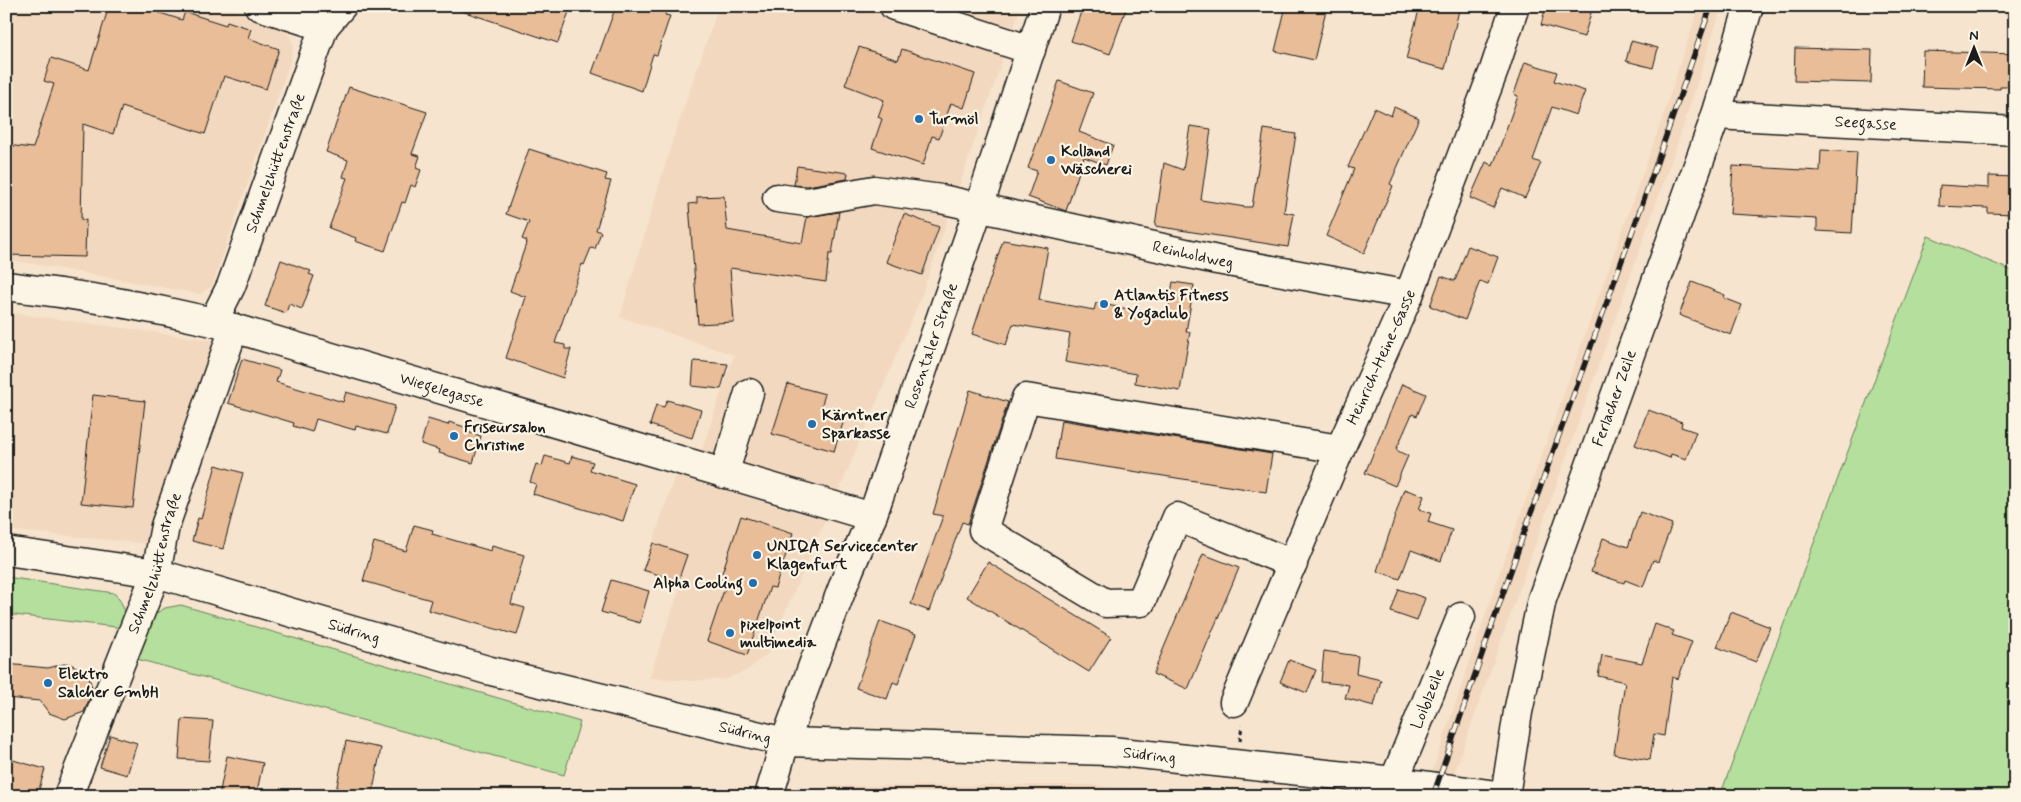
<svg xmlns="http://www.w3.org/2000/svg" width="2021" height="802" font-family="Mynerve,sans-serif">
<rect width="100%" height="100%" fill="#f6e4ce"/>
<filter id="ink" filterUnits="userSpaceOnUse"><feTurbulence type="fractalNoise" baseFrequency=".02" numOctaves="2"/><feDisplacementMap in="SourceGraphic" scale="10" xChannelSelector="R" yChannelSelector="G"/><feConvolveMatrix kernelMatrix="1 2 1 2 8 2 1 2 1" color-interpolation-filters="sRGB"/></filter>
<g filter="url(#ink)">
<path fill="#f2d8be" d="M 6,6 L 221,6 L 283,26 L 290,37 L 293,46 L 291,59 L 212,286 L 200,294 L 6,259 Z
M 719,6 L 1021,6 L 921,297 L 837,495 L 700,455 L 734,355 L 620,317 L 672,142 Z
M 1699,6 L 1722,6 L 1682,130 L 1446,796 L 1424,796 L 1499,575 L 1661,122 Z
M 6,312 L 211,340 L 217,352 L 151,544 L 6,530 Z
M 675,476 L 825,520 L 767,654 L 749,669 L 727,679 L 695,681 L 649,678 L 681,585 L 643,572 Z
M 1093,785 L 1188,796 L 823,796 L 827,786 Z"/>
<path fill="#b4df9c" stroke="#687e5c" d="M 1928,236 L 2015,272 L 2015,796 L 1754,796 L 1721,793 Z
M 6,577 L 114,593 C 125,605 126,613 124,628 L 6,614 Z
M 181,605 L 580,722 L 564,775 L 137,659 L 153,615 L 165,608 Z"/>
<path fill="#e8bd98" stroke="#1c1c1c" d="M 109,6 L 138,6 L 182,20 L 185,12 L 226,25 L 227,21 L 251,29 L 248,38 L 279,49 L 266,89 L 224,76 L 205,134 L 122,107 L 113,134 L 83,124 L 81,220 L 86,220 L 85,257 L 6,255 L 6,145 L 33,148 L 54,84 L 44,81 L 51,58 L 89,70 Z
M 460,6 L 571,6 L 558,43 L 459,10 Z
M 616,6 L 668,6 L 665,15 L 670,16 L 657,55 L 653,54 L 642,91 L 592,73 Z
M 1083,6 L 1127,6 L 1110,54 L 1071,41 Z
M 1286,6 L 1327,6 L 1314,60 L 1275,51 Z
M 1420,6 L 1460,6 L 1445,69 L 1406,59 Z
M 1546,6 L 1593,6 L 1584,37 L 1541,25 Z
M 1631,41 L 1658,48 L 1653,68 L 1626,61 Z
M 859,47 L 898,60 L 902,49 L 975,74 L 964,108 L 951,103 L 939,138 L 932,136 L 923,165 L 872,148 L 882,119 L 878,117 L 884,100 L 845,85 Z
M 1795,48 L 1872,50 L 1871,83 L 1794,81 Z
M 1923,51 L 2015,54 L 2015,86 L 2000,86 L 2000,89 L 1922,87 Z
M 1525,62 L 1557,72 L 1554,81 L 1585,91 L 1576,115 L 1552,107 L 1533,160 L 1541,163 L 1525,198 L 1502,188 L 1493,208 L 1470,198 L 1486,162 L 1493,166 L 1518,96 L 1514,94 Z
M 1059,81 L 1093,93 L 1079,132 L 1113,145 L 1106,165 L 1084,157 L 1066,211 L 1028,197 L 1037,171 L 1028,168 Z
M 349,87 L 427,112 L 412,154 L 420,156 L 416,168 L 421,170 L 415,187 L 411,185 L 405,203 L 402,202 L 385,251 L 355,241 L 356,238 L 329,228 L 347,178 L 343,177 L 348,160 L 326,152 Z
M 1394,107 L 1419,118 L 1390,184 L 1393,186 L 1364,253 L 1326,236 L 1354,169 L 1348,167 L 1374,108 L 1391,116 Z
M 1190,126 L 1211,129 L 1201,200 L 1245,207 L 1252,207 L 1264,129 L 1296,134 L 1284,212 L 1294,214 L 1288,247 L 1155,226 L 1164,163 L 1183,170 Z
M 529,149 L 607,174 L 605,180 L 611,181 L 596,230 L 601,232 L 595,249 L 591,248 L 584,265 L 582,264 L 555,343 L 565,345 L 565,349 L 571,349 L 563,378 L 506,358 L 526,297 L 510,291 L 527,241 L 522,239 L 529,222 L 506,214 Z
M 1821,150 L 1857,152 L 1852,233 L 1817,231 L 1817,219 L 1730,214 L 1733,166 L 1820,171 Z
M 797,166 L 848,173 L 847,179 L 807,186 L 794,185 Z
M 1989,176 L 2015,177 L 2015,214 L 1988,213 L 1988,208 L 1939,206 L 1940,185 L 1989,188 Z
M 724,196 L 727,230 L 802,243 L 807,217 L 839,212 L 832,254 L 829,254 L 826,282 L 730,268 L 734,322 L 698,324 L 689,204 L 697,203 L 697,197 Z
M 904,214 L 939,227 L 922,275 L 886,262 Z
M 1003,240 L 1048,248 L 1039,300 L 1094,310 L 1096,303 L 1167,316 L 1173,282 L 1194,285 L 1186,332 L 1190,332 L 1180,391 L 1135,383 L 1136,374 L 1065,362 L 1070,334 L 1013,324 L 1006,345 L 972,334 Z
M 1468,246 L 1498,257 L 1488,284 L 1480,281 L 1465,320 L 1430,306 L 1441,276 L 1455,281 Z
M 281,260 L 311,271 L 309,274 L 314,276 L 302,309 L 289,304 L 286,313 L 265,306 Z
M 1692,282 L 1725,295 L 1724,298 L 1742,305 L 1731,335 L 1679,315 Z
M 242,359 L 280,370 L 276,382 L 343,402 L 346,392 L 395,406 L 387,434 L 356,426 L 355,430 L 316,419 L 312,432 L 293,426 L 294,423 L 228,403 Z
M 694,361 L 728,364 L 721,389 L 692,386 Z
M 788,384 L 825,394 L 821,408 L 846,414 L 834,451 L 772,434 Z
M 1402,384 L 1426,394 L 1417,416 L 1412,414 L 1396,450 L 1408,456 L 1395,486 L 1365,473 Z
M 970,390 L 1008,402 L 968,524 L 962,522 L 929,611 L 911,604 L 943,516 L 933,514 Z
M 93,395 L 145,401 L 133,508 L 81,503 Z
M 667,400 L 701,410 L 692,438 L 650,425 L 656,405 L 664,407 Z
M 1648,410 L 1682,422 L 1681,427 L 1696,432 L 1686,459 L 1671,454 L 1670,458 L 1635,445 Z
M 428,419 L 448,425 L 449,422 L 468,428 L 467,432 L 481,436 L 473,463 L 439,453 L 440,450 L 421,444 Z
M 1061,420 L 1272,454 L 1266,492 L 1055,459 Z
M 545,456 L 570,463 L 572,456 L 593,462 L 590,470 L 635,484 L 623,521 L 533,494 L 536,484 L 530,482 L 536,464 L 542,466 Z
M 216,465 L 243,473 L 223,549 L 192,541 L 198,518 L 201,519 Z
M 1404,489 L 1424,496 L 1419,509 L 1431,513 L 1428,522 L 1452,530 L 1441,561 L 1411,550 L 1400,579 L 1377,571 Z
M 1640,512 L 1672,524 L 1658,562 L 1653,560 L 1643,587 L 1625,580 L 1624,583 L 1591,572 L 1603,538 L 1628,547 Z
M 741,516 L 793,533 L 775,588 L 770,587 L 747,655 L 707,641 L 727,581 L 720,579 Z
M 414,525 L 433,530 L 432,534 L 491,551 L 492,546 L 524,555 L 511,604 L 525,608 L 517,635 L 428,610 L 431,600 L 363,581 L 374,542 L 406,551 Z
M 653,543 L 687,555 L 678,581 L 643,570 Z
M 1203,554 L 1239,568 L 1188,689 L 1153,674 Z
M 988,562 L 1111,637 L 1089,672 L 967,597 Z
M 611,580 L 649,591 L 640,623 L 601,612 Z
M 1399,589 L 1425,598 L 1417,621 L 1391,612 Z
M 1731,612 L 1770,627 L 1756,662 L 1717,647 Z
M 880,621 L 916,634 L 898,684 L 893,682 L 887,699 L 856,688 Z
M 1655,624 L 1674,631 L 1672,635 L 1692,642 L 1678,679 L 1672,677 L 1664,736 L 1654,734 L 1650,760 L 1614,754 L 1625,682 L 1598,676 L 1602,655 L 1642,663 Z
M 1324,651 L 1358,656 L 1356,674 L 1381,680 L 1374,706 L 1345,698 L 1349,685 L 1321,682 Z
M 1289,660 L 1316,670 L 1307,693 L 1280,682 Z
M 68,663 L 87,672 L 93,690 L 84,712 L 65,719 L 49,713 L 40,701 L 6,698 L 6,664 L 48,668 Z
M 182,719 L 213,721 L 209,761 L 179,759 Z
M 110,735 L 137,743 L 127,775 L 100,767 Z
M 346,741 L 381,748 L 372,796 L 335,796 Z
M 227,756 L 263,763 L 256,796 L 219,796 Z
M 6,758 L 45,769 L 37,796 L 6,796 Z"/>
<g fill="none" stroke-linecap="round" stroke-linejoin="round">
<g stroke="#1c1c1c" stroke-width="31">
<g id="minor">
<path d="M 259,6 L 324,27"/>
<path d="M 894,6 L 1031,50"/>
<path id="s1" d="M 1716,115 L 2015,131"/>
<path id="s2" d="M 777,198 L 807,202 L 874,190 L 941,199 L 1217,260 L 1409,295"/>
<path id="s3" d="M 6,286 C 76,294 145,306 213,322 L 872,517"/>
<path id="s4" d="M 213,322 L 231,286 L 324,27 L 342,6"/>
<path d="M 724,474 L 749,393"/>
<path d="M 1293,564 L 1177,517 L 1141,602 L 1105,603 L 983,530 L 1026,398 L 1340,449"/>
<path id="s5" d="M 1234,702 L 1340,449 L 1409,295 L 1494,70 L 1515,6"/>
<path id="s6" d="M 1394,781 L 1461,617"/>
<path id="s7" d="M 68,796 L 156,573 L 165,526 L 234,328"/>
<path id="s8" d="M 1505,796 L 1518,712 L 1542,599 L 1716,115 L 1749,6"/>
</g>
</g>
<g stroke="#1c1c1c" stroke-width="31">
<g id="major">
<path id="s9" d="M 6,551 L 156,573 L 487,670 L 785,742 L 1111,751 L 1394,781 L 1504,796"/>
<path id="s10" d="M 769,796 L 785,742 L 813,665 L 850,568 L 872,517 L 979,207 L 1045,6"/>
</g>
</g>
<path stroke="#1c1c1c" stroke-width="3" stroke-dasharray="4 4" stroke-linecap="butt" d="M 1240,741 L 1242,725"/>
<use href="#minor" stroke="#fcf5e5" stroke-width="28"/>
<use href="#major" stroke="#fcf5e5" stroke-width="28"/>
<g stroke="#1c1c1c" stroke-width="5.5">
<path id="rail" d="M 1433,796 L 1526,527 L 1649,185 L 1711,6"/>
</g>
<use href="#rail" stroke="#fcf5e5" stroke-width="4" stroke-dasharray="11" stroke-linecap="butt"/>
</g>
</g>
<g fill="#1f6fb2" stroke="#fcf5e5" stroke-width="2">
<circle cx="919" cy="119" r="5"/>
<circle cx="1051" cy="160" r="5"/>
<circle cx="1104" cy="304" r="5"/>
<circle cx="812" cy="424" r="5"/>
<circle cx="454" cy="436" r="5"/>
<circle cx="757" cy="555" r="5"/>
<circle cx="753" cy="583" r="5"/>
<circle cx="730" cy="633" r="5"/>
<circle cx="48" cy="683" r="5"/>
</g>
<g text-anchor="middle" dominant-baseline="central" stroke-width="4.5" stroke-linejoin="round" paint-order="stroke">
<g font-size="16" font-weight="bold" fill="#1c1c1c" stroke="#fcf5e5" text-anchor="start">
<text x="929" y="119">Turmöl</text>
<text x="1061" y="151">Kolland<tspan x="1061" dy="18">Wäscherei</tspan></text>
<text x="1114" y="295">Atlantis Fitness<tspan x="1114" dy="18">&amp; Yogaclub</tspan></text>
<text x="822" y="415">Kärntner<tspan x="822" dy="18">Sparkasse</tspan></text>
<text x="464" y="427">Friseursalon<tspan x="464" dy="18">Christine</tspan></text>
<text x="767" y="546">UNIQA Servicecenter<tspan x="767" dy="18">Klagenfurt</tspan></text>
<text x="743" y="583" text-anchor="end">Alpha Cooling</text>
<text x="740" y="624">pixelpoint<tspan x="740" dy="18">multimedia</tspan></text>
<text x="58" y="674">Elektro<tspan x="58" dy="18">Salcher GmbH</tspan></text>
</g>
<g font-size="16" fill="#1c1c1c" stroke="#fcf5e5">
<text stroke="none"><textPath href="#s1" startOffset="150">Seegasse</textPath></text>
<text stroke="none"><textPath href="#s4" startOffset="171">Schmelzhüttenstraße</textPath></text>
<text stroke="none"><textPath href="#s2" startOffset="424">Reinholdweg</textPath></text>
<text stroke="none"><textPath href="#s10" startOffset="479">Rosentaler Straße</textPath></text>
<text stroke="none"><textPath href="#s5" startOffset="375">Heinrich-Heine-Gasse</textPath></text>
<text stroke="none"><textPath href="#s3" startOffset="449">Wiegelegasse</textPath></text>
<text stroke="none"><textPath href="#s8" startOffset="414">Ferlacher Zeile</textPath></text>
<text stroke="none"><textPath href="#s7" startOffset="249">Schmelzhüttenstraße</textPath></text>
<text stroke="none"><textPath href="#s9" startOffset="358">Südring</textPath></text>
<text stroke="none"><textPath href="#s6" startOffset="89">Loiblzeile</textPath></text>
<text stroke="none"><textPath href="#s9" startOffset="762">Südring</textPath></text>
<text stroke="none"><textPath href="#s9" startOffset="1168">Südring</textPath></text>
</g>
</g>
<rect width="2021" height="802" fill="none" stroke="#fcf5e5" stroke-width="25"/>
<rect x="12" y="12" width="1996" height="777" fill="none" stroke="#1c1c1c" stroke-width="2" filter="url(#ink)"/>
<g transform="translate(1974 48)" stroke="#fcf5e5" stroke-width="4" paint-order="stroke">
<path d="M0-4L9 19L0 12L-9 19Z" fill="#1c1c1c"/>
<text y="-8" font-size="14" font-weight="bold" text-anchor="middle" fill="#1c1c1c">N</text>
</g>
</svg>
